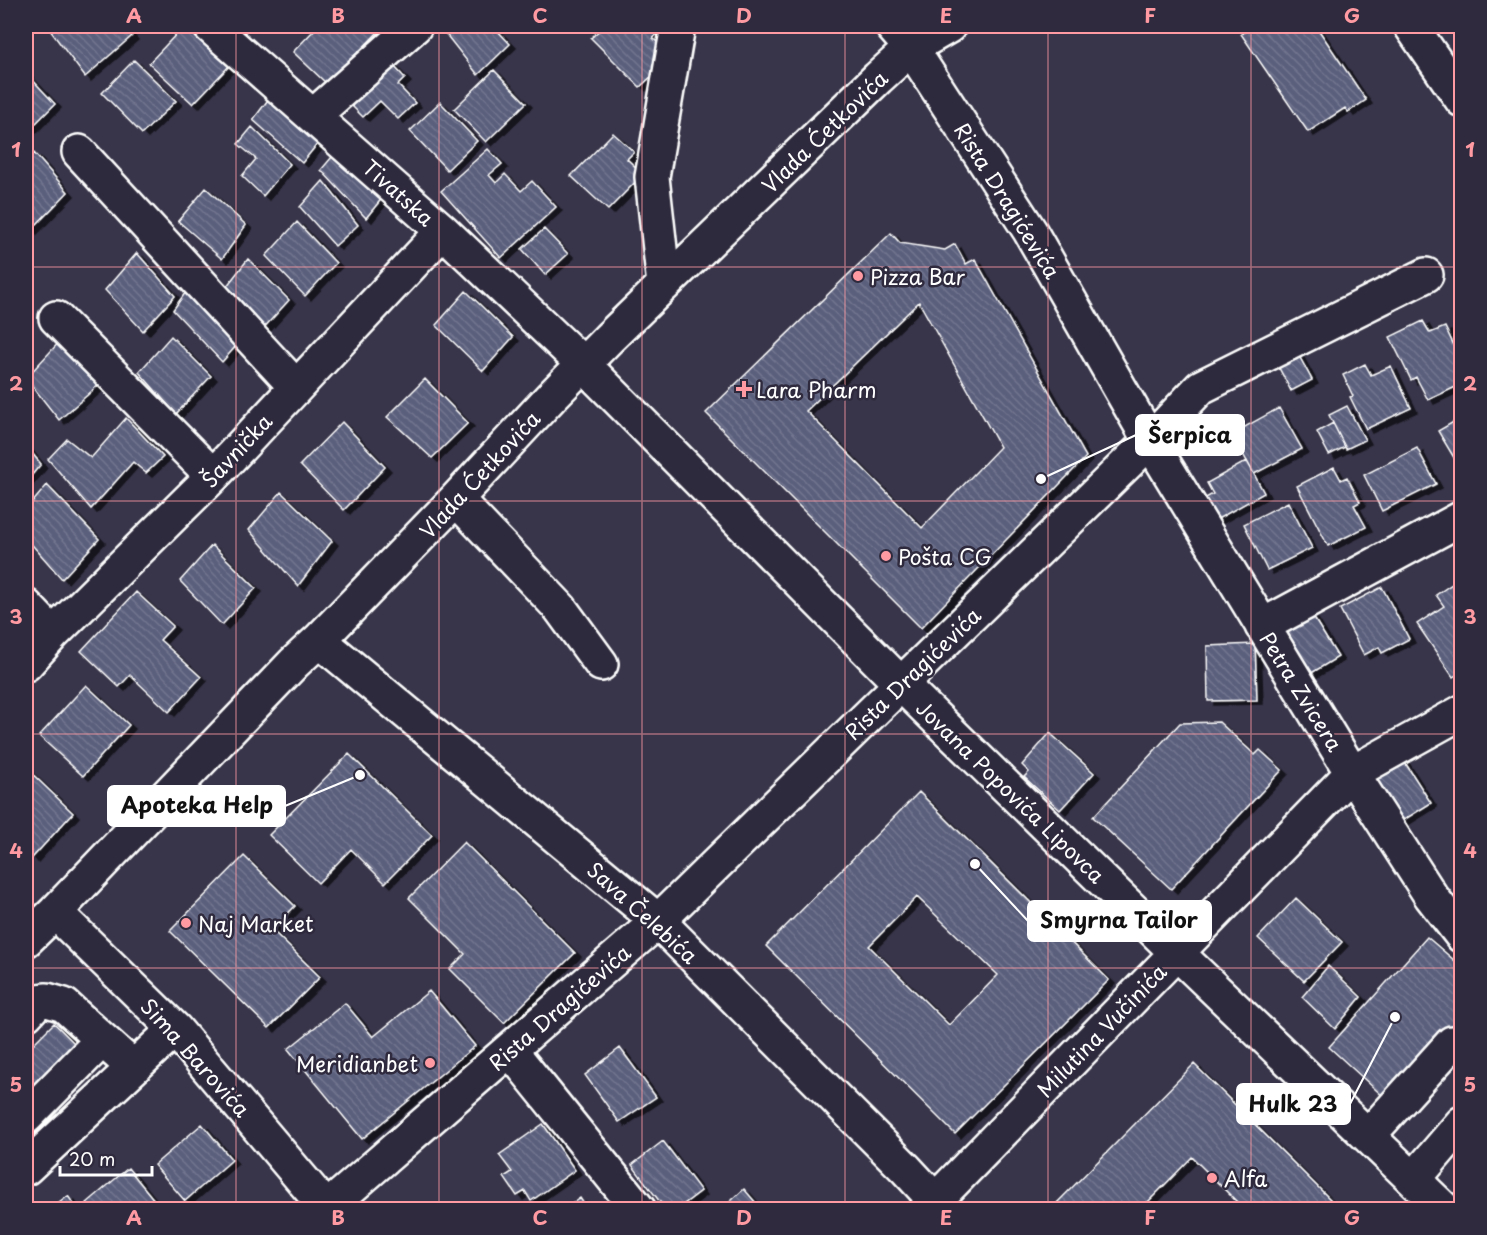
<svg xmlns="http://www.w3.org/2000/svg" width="1487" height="1235" font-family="'Playpen Sans',sans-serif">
<defs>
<pattern id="building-back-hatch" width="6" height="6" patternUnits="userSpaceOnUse" patternTransform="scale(1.5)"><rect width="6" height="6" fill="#5a5e7b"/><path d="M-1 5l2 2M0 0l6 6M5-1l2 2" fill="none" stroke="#73768f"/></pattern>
<filter id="shadow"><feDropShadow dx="6" dy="4" stdDeviation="0" flood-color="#0009"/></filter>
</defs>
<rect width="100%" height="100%" fill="#383449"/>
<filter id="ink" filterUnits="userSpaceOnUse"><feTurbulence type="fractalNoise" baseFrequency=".0167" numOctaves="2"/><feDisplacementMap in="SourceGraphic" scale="12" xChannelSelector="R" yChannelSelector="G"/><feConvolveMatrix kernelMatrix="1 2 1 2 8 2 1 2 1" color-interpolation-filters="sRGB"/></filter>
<g filter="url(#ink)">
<path fill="url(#building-back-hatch)" stroke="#fff" stroke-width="1.5" fill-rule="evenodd" filter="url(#shadow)" d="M 47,26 L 123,26 L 132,36 L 85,77 Z
M 184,26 L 189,26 L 231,64 L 193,104 L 149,63 Z
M 318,26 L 384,26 L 327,84 L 293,52 Z
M 453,26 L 493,26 L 510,44 L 478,75 L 445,33 Z
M 604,26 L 666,26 L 653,38 L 672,57 L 640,87 L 591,38 Z
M 1254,26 L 1316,26 L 1366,100 L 1348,112 L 1345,108 L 1308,132 L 1241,34 Z
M 134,60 L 176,101 L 142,134 L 102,93 Z
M 391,63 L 405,78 L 398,85 L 415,103 L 398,119 L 380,101 L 363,117 L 349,103 Z
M 494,70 L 526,103 L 486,142 L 454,109 Z
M 26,73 L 55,104 L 26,133 Z
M 276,89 L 323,137 L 302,163 L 253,120 Z
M 440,102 L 477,141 L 447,170 L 410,131 Z
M 252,127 L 290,164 L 263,196 L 242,176 L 256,159 L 238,144 Z
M 613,133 L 634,152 L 627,159 L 643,174 L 608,210 L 571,176 Z
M 488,149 L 502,164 L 489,175 L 496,183 L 505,174 L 521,191 L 532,181 L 556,207 L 501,258 L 441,191 Z
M 337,151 L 383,197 L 366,218 L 321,170 Z
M 34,153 L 68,192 L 31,230 L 26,223 L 26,162 Z
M 323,181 L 358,225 L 335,246 L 300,207 Z
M 206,188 L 246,225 L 222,259 L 178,221 Z
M 297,222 L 336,263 L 305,296 L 266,256 Z
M 544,229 L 568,254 L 545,275 L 522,249 Z
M 891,233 L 900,243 L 945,250 L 955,244 L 966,264 L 975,259 L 1086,457 L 921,628 L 706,413 ZM 919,302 L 1000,447 L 922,528 L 806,411 Z
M 137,253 L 175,296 L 143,331 L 105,290 Z
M 248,259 L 289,300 L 261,331 L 223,291 Z
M 193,282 L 244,337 L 222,362 L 173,310 Z
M 466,291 L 513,337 L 483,371 L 436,325 Z
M 1423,321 L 1430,333 L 1445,327 L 1459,356 L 1462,355 L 1462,384 L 1428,400 L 1416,377 L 1411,380 L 1390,337 Z
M 171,336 L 211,376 L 176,414 L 139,372 Z
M 62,339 L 101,383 L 59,420 L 26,378 Z
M 1298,354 L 1312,380 L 1291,391 L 1277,364 Z
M 1365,364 L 1371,375 L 1391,366 L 1411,408 L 1366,429 L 1350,397 L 1353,396 L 1343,375 Z
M 425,379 L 468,423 L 432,458 L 387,417 Z
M 1347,406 L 1365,440 L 1346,449 L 1329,415 Z
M 1279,408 L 1302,449 L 1254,474 L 1232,434 Z
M 1462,417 L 1462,471 L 1438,431 Z
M 126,418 L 163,457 L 146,473 L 133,462 L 91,509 L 48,459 L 67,439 L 91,458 Z
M 342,422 L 385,467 L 344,510 L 300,465 Z
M 1333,423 L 1345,447 L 1329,455 L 1317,432 Z
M 26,446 L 41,464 L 26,482 Z
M 1417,448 L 1436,484 L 1382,511 L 1364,475 Z
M 1247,461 L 1264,493 L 1214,521 L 1202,500 L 1213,494 L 1207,483 Z
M 1334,467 L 1341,480 L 1347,477 L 1360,502 L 1354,505 L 1366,527 L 1328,546 L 1297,486 Z
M 47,485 L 99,539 L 62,579 L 26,538 L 26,510 Z
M 281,492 L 332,541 L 298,586 L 249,530 Z
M 1288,502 L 1312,548 L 1267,570 L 1244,524 Z
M 212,545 L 256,588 L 222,625 L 180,581 Z
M 1452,584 L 1462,597 L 1462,671 L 1453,677 L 1417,624 L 1444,606 L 1436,595 Z
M 1382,587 L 1409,639 L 1382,653 L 1379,647 L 1364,655 L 1340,609 Z
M 136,592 L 173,626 L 160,640 L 201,677 L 169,712 L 130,675 L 119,687 L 81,651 Z
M 1312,615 L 1338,657 L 1300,680 L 1274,638 Z
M 1255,644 L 1257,700 L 1208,701 L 1207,646 Z
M 86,685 L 129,725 L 83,776 L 39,736 Z
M 1219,722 L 1255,755 L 1260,750 L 1282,770 L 1171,889 L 1093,817 L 1180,723 Z
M 1050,733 L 1094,773 L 1060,810 L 1024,777 L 1029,772 L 1022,765 Z
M 349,754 L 432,835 L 385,883 L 351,849 L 318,883 L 269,835 Z
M 1402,758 L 1431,803 L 1394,826 L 1365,781 Z
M 26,768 L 73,813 L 32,858 L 26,851 Z
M 919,792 L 1109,980 L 955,1134 L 766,946 ZM 917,897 L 998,975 L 949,1025 L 869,946 Z
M 464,842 L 575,953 L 504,1023 L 450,969 L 465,954 L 409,898 Z
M 244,856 L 295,906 L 272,930 L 320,977 L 269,1028 L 170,931 Z
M 1296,898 L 1342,942 L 1304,981 L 1258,938 Z
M 1427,937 L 1462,967 L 1462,1015 L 1386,1099 L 1329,1047 Z
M 1328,966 L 1361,997 L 1335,1029 L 1302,997 Z
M 429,991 L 475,1046 L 362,1139 L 288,1049 L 345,1003 L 373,1037 Z
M 54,1023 L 83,1052 L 26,1108 L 26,1051 Z
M 620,1048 L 656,1097 L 619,1122 L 585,1075 Z
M 1194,1064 L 1341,1210 L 1245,1210 L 1192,1157 L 1140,1210 L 1050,1210 Z
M 202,1124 L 232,1160 L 185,1201 L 154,1165 Z
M 543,1124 L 575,1170 L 531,1201 L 525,1191 L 517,1196 L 504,1177 L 512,1172 L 499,1155 Z
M 663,1141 L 701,1191 L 676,1210 L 666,1210 L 632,1165 Z
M 128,1168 L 159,1206 L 155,1210 L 92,1210 L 87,1203 Z
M 744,1189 L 762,1210 L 721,1210 Z
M 68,1196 L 78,1210 L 50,1210 Z
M 580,1198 L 588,1210 L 563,1210 Z"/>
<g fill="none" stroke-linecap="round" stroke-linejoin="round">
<g stroke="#fff" stroke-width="38">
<path id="minor" d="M 210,26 L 443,231 L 583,364 L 901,684 L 1176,952 L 1445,1210
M 892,26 L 911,48 L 1030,231 L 1150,441 L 1352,773 L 1431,896 L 1462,936
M 1411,26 L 1462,100
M 313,116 L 415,26
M 79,152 L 296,387
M 664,285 L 652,177 L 678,26
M 56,318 L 213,476
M 456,499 L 560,608 L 601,664
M 26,606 L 53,634
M 1262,626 L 1462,518
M 319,640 L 658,921 L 906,1169 L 944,1210
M 26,664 L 53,634 L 213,476 L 443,231
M 55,912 L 175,1029 L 328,1210
M 26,940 L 55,912 L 294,663 L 319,640 L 456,499 L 552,396 L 609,338 L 878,78 L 911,48 L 949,26
M 26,1014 L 38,1001 L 47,1000 L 64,1005 L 133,1067
M 510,1050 L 639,1210
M 26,1117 L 102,1040
M 1368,1136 L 1452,1043
M 26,1168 L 175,1029
M 1414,1179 L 1462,1123
M 327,1208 L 658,921 L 1150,441 L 1201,387 L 1426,275
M 926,1210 L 1352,773 L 1462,712"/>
</g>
<use href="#minor" stroke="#2f2a3d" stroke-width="33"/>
</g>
</g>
<path fill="none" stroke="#ff9aa2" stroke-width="1.5" stroke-opacity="0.55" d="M 236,26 L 236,1210M 439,26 L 439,1210M 642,26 L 642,1210M 845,26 L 845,1210M 1048,26 L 1048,1210M 1251,26 L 1251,1210M 26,267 L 1462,267M 26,501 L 1462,501M 26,734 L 1462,734M 26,968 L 1462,968"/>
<g fill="#ff9aa2" stroke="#2f2a3d" stroke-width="2">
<circle cx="858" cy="276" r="6"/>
<path d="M741 380h6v6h6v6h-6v6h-6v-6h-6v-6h6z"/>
<circle cx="886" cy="556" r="6"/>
<circle cx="186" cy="923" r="6"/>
<circle cx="430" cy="1063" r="6"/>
<circle cx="1212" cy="1178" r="6"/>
</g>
<g text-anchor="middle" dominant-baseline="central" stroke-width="5" stroke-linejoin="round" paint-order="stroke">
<g font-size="21" fill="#fff" stroke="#2f2a3d">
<text transform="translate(824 131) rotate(-44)">Vlada Ćetkovića</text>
<text transform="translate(399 192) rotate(42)">Tivatska</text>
<text transform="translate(1008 200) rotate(58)">Rista Dragićevića</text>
<text transform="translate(236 450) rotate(-47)">Šavnička</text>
<text transform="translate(479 474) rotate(-47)">Vlada Ćetkovića</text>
<text transform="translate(912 673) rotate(-44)">Rista Dragićevića</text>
<text transform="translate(1302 691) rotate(58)">Petra Zvicera</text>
<text transform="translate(1011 791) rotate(44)">Jovana Popovića Lipovca</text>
<text transform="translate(643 912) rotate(42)">Sava Čelebića</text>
<text transform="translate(559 1007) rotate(-41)">Rista Dragićevića</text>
<text transform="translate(1101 1030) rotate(-46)">Milutina Vučinića</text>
<text transform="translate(196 1057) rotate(48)">Sima Barovića</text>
</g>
<g font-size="21" fill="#fff" stroke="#2f2a3d" text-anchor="start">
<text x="870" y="276">Pizza Bar</text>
<text x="756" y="389">Lara Pharm</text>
<text x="898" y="556">Pošta CG</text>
<text x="198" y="923">Naj Market</text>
<text x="418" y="1063" text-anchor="end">Meridianbet</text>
<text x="1224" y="1178">Alfa</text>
</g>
</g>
<path fill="none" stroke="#fff" stroke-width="2" d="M1041 479L1136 435M360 775L285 806M975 864L1028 921M1395 1017L1350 1104"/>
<g fill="#fff" stroke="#2f2a3d" stroke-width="2">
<circle cx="1041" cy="479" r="6"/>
<circle cx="360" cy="775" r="6"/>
<circle cx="975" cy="864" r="6"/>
<circle cx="1395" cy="1017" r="6"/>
</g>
<g fill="#fff" stroke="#fff" stroke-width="2">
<rect x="1136" y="415" width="108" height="40" rx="6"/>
<rect x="108" y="786" width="177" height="40" rx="6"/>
<rect x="1028" y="901" width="183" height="40" rx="6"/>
<rect x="1237" y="1084" width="113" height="40" rx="6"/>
</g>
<g font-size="22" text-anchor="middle" font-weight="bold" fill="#111">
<text x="1190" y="443">Šerpica</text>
<text x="197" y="813">Apoteka Help</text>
<text x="1119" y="928">Smyrna Tailor</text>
<text x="1293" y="1112">Hulk 23</text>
</g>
<rect width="1487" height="1235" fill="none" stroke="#2f2a3d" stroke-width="66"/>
<path d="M60 1166v9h92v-9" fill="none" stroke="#ffffff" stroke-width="3"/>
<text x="69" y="1166" font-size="18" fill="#ffffff" stroke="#2f2a3d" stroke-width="4.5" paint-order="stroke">20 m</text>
<rect x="33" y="33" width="1421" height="1169" fill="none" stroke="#ff9aa2" stroke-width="2"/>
<g font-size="20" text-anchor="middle" font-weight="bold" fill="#ff9aa2">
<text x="134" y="23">A</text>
<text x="338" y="23">B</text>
<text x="540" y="23">C</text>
<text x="744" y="23">D</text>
<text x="946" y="23">E</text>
<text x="1150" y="23">F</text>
<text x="1352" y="23">G</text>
<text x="16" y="157">1</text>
<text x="1470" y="157">1</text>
<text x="16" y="391">2</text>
<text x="1470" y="391">2</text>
<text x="16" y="624">3</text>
<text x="1470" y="624">3</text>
<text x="16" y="858">4</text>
<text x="1470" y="858">4</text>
<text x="16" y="1092">5</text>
<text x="1470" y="1092">5</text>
<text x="134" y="1225">A</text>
<text x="338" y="1225">B</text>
<text x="540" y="1225">C</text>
<text x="744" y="1225">D</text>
<text x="946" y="1225">E</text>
<text x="1150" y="1225">F</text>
<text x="1352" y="1225">G</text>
</g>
</svg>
